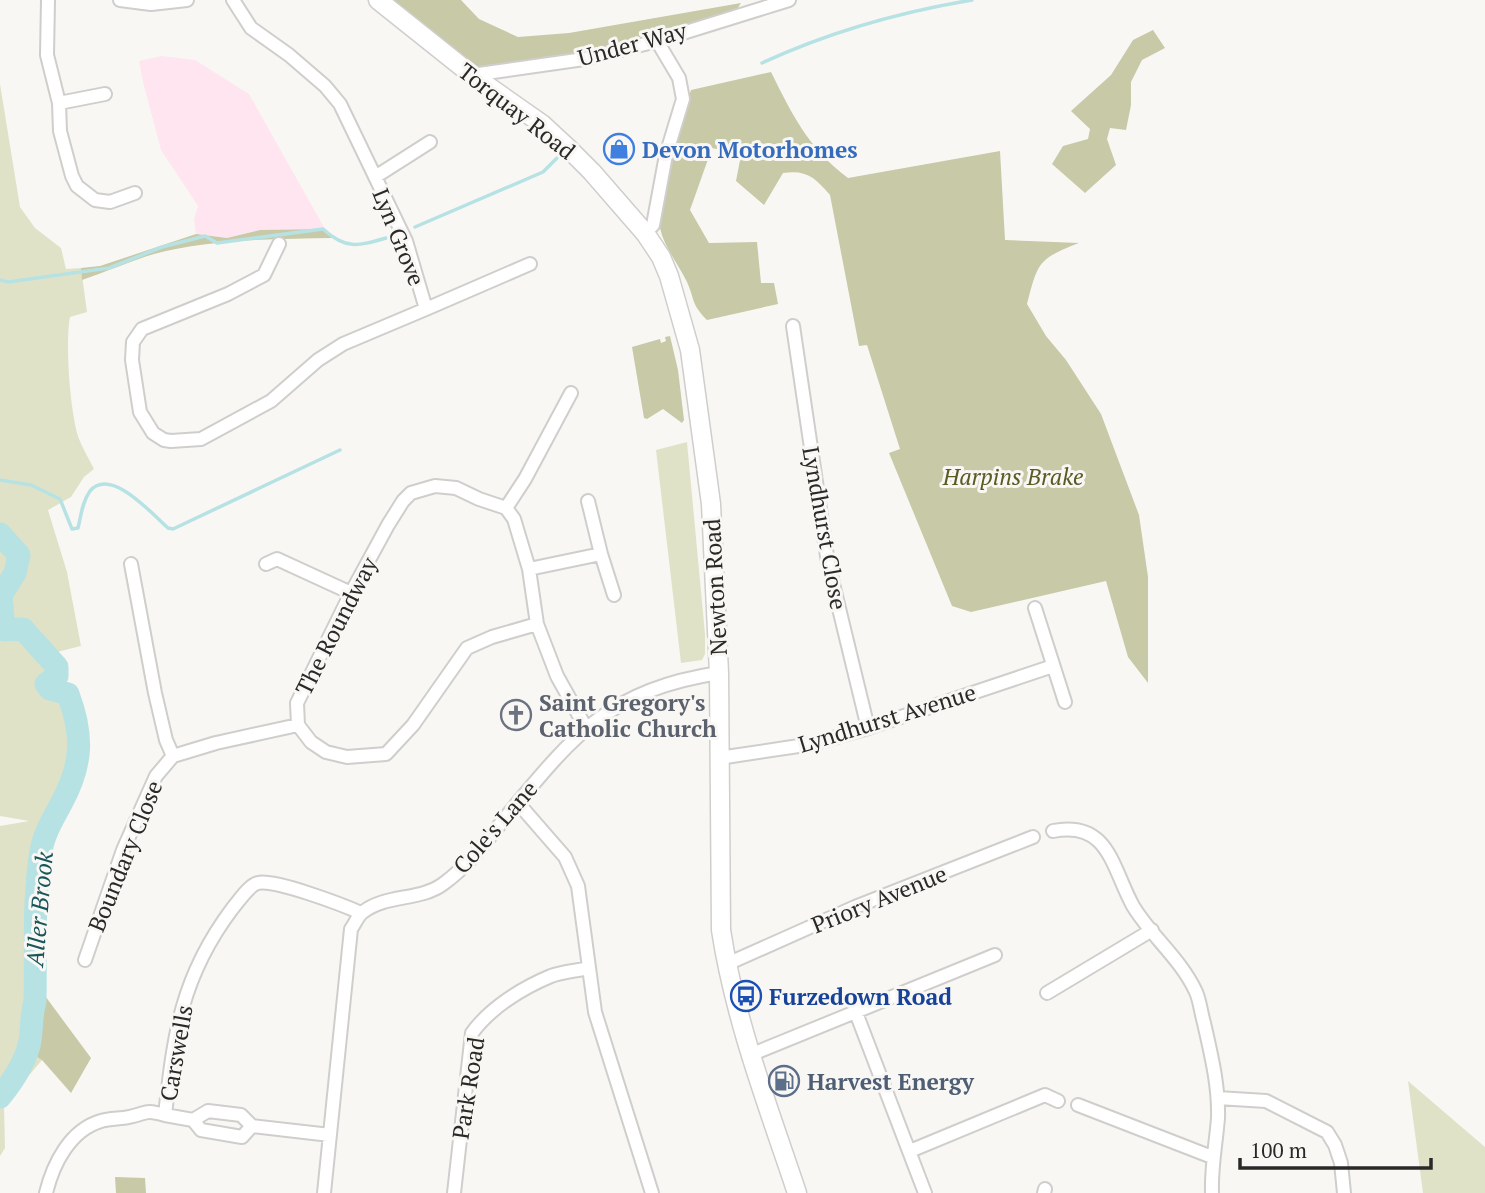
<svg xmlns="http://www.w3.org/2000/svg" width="1485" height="1193" font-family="'PT Serif',serif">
<rect width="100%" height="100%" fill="#f9f7f4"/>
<path fill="#fee5f0" d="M 161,56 L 195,60 L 249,94 L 325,229 L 260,230 L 227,238 L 196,234 L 194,219 L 198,206 L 161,150 L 143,82 L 139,61 Z"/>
<path fill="#e0e2c8" d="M 0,84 L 20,207 L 35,228 L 61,248 L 66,269 L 81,268 L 87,312 L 70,317 C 65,343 70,413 79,439 C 83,449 89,459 94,469 L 84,477 L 71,497 L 48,510 L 67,572 L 81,646 L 57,652 L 61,690 L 76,716 L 84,736 L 69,780 L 43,830 L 34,878 L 34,1015 L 42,1060 L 4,1105 L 5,1148 L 0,1156 L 0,826 L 29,821 L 0,816 Z
M 687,442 L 705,634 L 705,654 L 702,660 L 681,663 L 656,450 Z
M 1408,1081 L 1485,1147 L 1485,1193 L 1423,1193 Z"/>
<path fill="#c7c9a7" d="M 378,0 L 461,0 L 479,19 L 518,37 L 569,33 L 741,3 L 732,17 L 657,41 L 472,75 Z
M 1153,30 L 1165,48 L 1142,60 L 1131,82 L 1131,105 L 1126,130 L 1110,128 L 1107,139 L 1116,165 L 1085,193 L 1052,164 L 1063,146 L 1088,139 L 1090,129 L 1071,111 L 1111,75 L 1133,40 Z
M 771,72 C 792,114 808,148 848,178 L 1000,151 L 1005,240 L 1079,243 C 1038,259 1038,262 1027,304 L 1046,336 L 1066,360 L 1101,414 L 1139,515 L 1148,577 L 1148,683 L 1128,657 L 1106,581 L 971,612 L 952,606 L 889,453 L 900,449 L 867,345 L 859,346 L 830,195 C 814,177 807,170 783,173 L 764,205 L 736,181 L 741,155 L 712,148 L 690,210 L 709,243 L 757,242 L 761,283 L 774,283 L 778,304 L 707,320 C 691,304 695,300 687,282 C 679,265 664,247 660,228 C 655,197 681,122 691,90 Z
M 325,229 L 333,238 C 276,239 210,239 154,254 C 130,261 106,272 82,280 L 81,268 L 100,266 L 196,234 L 227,238 L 260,230 Z
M 670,336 L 678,370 L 684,420 L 682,423 L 663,409 L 647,419 L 644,418 L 632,347 L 660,339 L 661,343 L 666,341 L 665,337 Z
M 34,981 L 91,1058 L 71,1093 L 42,1060 L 33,1054 Z
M 115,1177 L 145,1178 L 146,1193 L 116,1193 Z"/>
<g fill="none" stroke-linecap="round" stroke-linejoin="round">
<path stroke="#b6e2e4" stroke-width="3.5" d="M 762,63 C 829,32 900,12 972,0
M 415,227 L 543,172 L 557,158
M 0,280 L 8,282 L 109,268 L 162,247 L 205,236 L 217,243 L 323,229 C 346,250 358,246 386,238
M 0,480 L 31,485 L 60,499 L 72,529 L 78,528 C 81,516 82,502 90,491 C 111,466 153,515 168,528 L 173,529 L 340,450"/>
<path stroke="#b6e2e4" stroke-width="23" d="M 0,534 L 19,555 L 15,573 L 1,595 L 4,630 L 23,629 L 57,667 L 57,676 L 46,684 L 50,689 L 68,694 C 83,734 83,763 62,802 C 54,817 44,833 41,851 C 33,900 36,951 35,1001 C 31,1015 32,1028 30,1041 C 26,1062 13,1081 0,1097"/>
<g stroke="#d0cecc" stroke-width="16">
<path id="street" d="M 48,0 L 47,55 L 59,103 L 60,131 L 72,176 L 77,186 L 95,200 L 110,202 L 135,193
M 120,0 L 151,4 L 187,0
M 233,0 L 251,28 L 289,55 L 325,86 L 340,104 L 406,241 L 426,309 L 530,264
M 472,75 L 584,59 L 657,41 L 789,0
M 59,103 L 105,94
M 375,177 L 430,142
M 645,233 L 653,225 L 666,155 L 683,99 L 679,78 L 657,41
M 279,244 L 264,275 L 228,294 L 142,329 L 133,342 L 132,360 L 140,412 L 153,433 L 164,440 L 171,441 L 201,439 L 271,401 L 318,360 L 343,344 L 426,309
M 793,326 L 828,563 L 868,728
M 588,501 L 601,554 L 614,595
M 506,508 L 525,479 L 571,393
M 131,564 L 155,693 L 166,740 L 173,756
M 266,564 L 277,559 L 351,593
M 529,569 L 601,554
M 1035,608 L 1065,702
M 537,624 L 529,569 L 514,519 L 506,508 L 479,499 L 456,488 L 435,486 L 411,493 L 403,501 L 388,525 L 351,593 L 297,703 L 298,725 L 311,742 L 326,752 L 347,757 L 386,754 L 413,725 L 467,648 L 492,637 L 537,624 L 557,676 L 586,728
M 719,758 L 812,744 L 868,728 L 1053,666
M 518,803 L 565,857 L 578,886 L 595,1012 L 652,1193
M 1053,831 C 1109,820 1112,868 1133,906 C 1151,936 1181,959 1196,992 C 1200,1001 1201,1013 1204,1023 C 1211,1054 1219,1086 1218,1118 C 1216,1144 1211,1167 1212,1193
M 85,960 L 123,850 L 156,776 L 173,756 L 216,743 L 298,725
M 727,964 L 855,907 L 1033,837
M 1047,993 L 1152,930
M 855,1010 L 925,1193
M 750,1055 L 995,955
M 1218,1098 L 1266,1101 L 1327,1132 L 1335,1145 L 1341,1163 L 1344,1193
M 1078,1105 L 1212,1157
M 193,1120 L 208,1111 L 241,1115 L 252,1126
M 330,1135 L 252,1126 L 242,1137 L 201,1130 L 193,1120 L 165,1115 C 174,1034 181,977 232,909 C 238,902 249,885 258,883 C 275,879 343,905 361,913
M 910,1151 L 1045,1095 L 1058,1101
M 46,1193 C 53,1164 70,1130 101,1121 C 110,1118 120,1119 129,1117 C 148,1113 144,1109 165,1115
M 324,1193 L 351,929 C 355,924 358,915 363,912 C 386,894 420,901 443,884 C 468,866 486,842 505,818 C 573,736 608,690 719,673
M 454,1193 L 472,1033 C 490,1008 522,988 551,976 C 562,972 576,971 588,968
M 1044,1193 L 1045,1189"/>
</g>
<g stroke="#d0cecc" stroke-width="21">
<path id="secondary" d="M 378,0 L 472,75 L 542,124 L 569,149 L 592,172 L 645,233 L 661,257 L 669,276 L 690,350 L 711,504 L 719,673 L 721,930 C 735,1021 768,1106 797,1193"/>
</g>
<use href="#street" stroke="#fff" stroke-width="12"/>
<use href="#secondary" stroke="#fff" stroke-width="18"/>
</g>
<defs>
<g id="shop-ring" transform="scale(1.575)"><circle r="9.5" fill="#f9f7f4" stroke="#3f7fe0" stroke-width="1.5"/><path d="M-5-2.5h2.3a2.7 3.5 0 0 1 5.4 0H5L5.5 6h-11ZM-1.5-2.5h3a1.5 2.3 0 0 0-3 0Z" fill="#3f7fe0"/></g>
<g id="church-ring" transform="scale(1.575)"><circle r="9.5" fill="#f9f7f4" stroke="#6b7280" stroke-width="1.5"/><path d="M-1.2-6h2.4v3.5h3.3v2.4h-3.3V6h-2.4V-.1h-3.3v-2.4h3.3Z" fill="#6b7280"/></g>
<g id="bus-ring" transform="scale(1.575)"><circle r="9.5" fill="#f9f7f4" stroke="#1a4fb4" stroke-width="1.5"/><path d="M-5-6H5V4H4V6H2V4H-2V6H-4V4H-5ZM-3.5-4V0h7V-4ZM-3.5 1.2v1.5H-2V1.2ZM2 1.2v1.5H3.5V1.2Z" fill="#1a4fb4"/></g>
<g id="fuel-ring" transform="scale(1.575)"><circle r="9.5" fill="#f9f7f4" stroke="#5c6f8a" stroke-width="1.5"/><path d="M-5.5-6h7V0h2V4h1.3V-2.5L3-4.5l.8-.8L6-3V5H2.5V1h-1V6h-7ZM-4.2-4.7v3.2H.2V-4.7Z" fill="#5c6f8a"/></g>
</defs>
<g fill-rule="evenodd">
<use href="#shop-ring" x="619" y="149"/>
<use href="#church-ring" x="516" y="715"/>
<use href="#bus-ring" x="746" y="996"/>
<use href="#fuel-ring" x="784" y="1081"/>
</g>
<g text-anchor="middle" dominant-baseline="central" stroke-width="6" stroke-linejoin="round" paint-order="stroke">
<g font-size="23" fill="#2a2928" stroke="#f9f7f4">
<text transform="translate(632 44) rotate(-15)">Under Way</text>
<text transform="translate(517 111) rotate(38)">Torquay Road</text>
<text transform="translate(399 237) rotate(68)">Lyn Grove</text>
<text transform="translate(825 528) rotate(80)">Lyndhurst Close</text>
<text transform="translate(715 587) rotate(-93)">Newton Road</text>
<text transform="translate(336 626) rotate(-63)">The Roundway</text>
<text transform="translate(887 718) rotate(-17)">Lyndhurst Avenue</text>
<text transform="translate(495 827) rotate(-49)">Cole's Lane</text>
<text transform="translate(125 856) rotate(-68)">Boundary Close</text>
<text transform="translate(879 899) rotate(-22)">Priory Avenue</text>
<text transform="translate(176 1053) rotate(-80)">Carswells</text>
<text transform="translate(468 1088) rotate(-81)">Park Road</text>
</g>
<g font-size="23" font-weight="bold" fill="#366cbe" stroke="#f9f7f4" text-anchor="start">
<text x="642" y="149">Devon Motorhomes</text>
</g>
<g font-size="23" font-style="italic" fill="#595b24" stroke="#f9f7f4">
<text x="1013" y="476">Harpins Brake</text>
</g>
<g font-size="23" font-weight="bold" fill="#5b616d" stroke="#f9f7f4" text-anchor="start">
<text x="539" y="702">Saint Gregory's<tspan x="539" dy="26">Catholic Church</tspan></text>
</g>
<g font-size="23" font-weight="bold" fill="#164399" stroke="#f9f7f4" text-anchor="start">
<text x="769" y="996">Furzedown Road</text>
</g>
<g font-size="23" font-weight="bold" fill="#4e5e75" stroke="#f9f7f4" text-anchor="start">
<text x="807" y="1081">Harvest Energy</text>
</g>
<g font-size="24" font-style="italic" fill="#195659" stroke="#f9f7f4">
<text transform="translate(39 909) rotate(-85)">Aller Brook</text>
</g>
</g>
<path d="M1240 1158v10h191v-10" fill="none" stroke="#2a2928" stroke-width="3.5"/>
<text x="1250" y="1158" font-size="21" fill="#2a2928" stroke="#f9f7f4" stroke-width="5" paint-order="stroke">100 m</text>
</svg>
